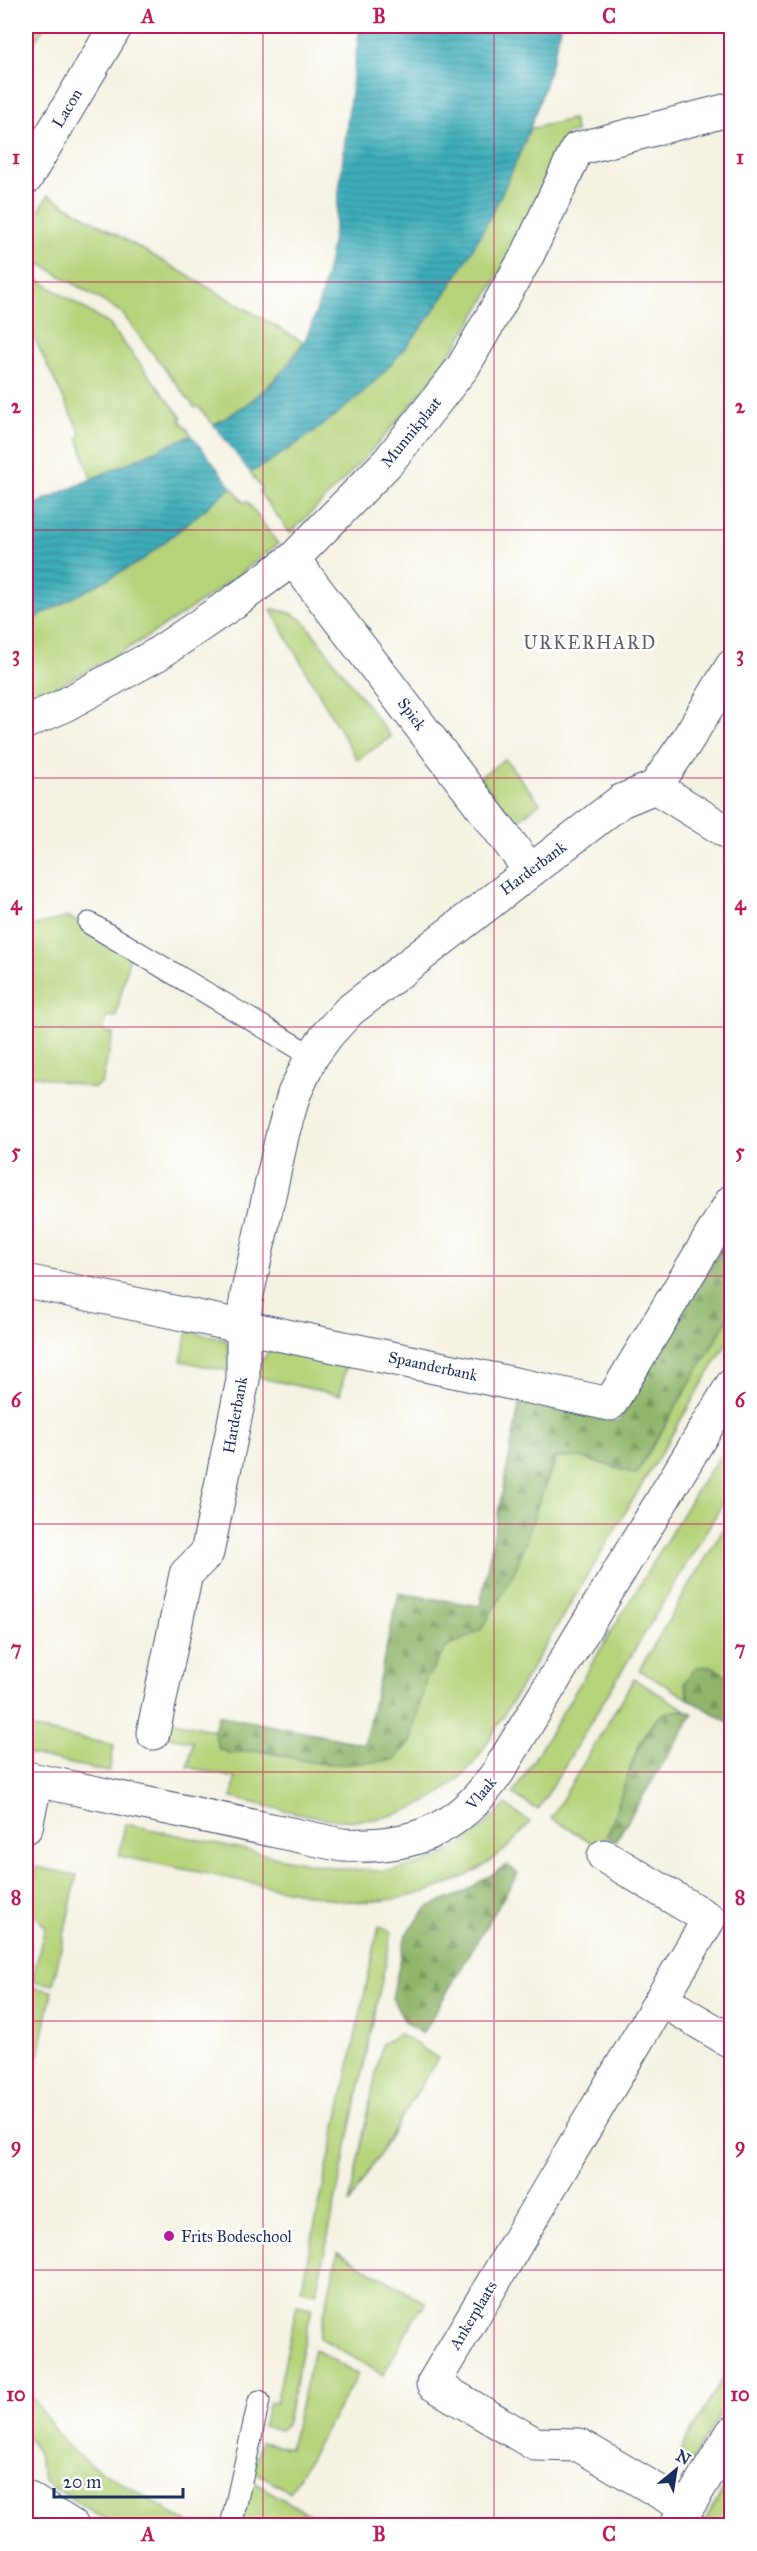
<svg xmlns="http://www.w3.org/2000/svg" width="757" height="2551" font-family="'IM FELL Great Primer',serif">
<defs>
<pattern id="forest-firs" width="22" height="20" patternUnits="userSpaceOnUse" patternTransform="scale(1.5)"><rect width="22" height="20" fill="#90b56a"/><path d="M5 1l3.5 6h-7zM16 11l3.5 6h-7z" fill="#75945a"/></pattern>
<pattern id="water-rules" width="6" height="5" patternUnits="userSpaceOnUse" patternTransform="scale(1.5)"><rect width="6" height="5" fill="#3dadb9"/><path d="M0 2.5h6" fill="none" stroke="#328d9a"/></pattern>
</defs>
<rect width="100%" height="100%" fill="#fff"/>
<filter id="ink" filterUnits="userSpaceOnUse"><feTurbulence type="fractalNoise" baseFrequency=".0167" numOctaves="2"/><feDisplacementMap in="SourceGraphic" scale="12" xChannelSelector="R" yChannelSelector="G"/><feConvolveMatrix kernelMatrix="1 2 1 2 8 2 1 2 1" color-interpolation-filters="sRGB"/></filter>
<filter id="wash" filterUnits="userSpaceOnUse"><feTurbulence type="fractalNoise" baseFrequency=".008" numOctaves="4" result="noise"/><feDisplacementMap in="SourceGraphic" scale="24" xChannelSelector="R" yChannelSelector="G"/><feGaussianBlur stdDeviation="1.35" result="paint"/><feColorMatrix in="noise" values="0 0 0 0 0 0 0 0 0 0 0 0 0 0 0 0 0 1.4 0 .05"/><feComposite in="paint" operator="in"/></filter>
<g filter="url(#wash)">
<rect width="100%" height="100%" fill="#f5f2e2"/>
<path fill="#b6d37a" stroke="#68816c" stroke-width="1.5" d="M 26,26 L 45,26 L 35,41 L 26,36 Z
M 573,119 L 576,132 L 566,134 C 540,192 514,251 481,306 C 430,392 362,464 290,533 L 259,492 L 262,489 L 250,473 C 323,431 391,374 439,303 C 457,277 471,248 486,220 C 502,191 519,160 529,129 Z
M 48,195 L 303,342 C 276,382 255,402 213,425 L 198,406 L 195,408 L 121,312 L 26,255 L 26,234 Z
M 26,272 L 109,324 L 182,418 L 180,420 L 192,435 L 91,479 L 78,437 L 81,435 L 26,321 Z
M 232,487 L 244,503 L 247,501 L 278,544 C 200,607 117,660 26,701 L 26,623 L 141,561 Z
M 273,609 L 291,613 L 304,621 L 391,737 L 357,760 L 271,610 Z
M 505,759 L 540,803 L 515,823 L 480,777 Z
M 69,917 L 130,954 L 116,1017 L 107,1016 L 103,1031 L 113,1034 L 102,1083 L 94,1088 L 26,1074 L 26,927 Z
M 731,1314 L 731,1336 L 481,1753 C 450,1798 396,1824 341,1820 C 305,1817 267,1805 232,1798 L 235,1778 L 188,1767 L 193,1742 L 168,1737 L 171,1721 L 214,1731 L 219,1749 L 231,1754 L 249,1749 L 318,1763 L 394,1760 L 410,1742 L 426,1679 L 447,1647 L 481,1630 L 557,1458 L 581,1457 L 636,1474 Z
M 188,1331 L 225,1340 L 229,1347 L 228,1371 L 181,1361 Z
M 271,1349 L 346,1365 L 340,1395 L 256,1377 L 260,1362 Z
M 731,1442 L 731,1490 L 538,1810 L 513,1794 L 703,1480 Z
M 731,1516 L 731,1678 L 711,1667 L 685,1682 L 689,1699 L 639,1670 Z
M 634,1679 L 686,1710 C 680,1711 669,1711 663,1714 C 631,1734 620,1816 601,1848 L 551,1818 Z
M 26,1727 L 114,1745 L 109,1772 L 26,1754 Z
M 505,1805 L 530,1822 C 487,1881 406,1908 336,1900 L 119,1856 L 125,1824 C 173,1834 220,1844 268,1855 C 367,1876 430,1889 505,1805 Z
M 36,1867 L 77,1875 L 53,1985 L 32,1981 L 45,1927 L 30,1909 Z
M 379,1926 L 392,1932 L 316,2293 L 301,2290 Z
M 31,1987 L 52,1991 L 39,2055 L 26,2052 L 26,2015 Z
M 399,2034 L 438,2058 L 349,2204 L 382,2044 Z
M 26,2059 L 37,2062 L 26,2114 Z
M 338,2252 L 426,2303 L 422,2309 L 420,2308 L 383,2375 L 319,2337 Z
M 297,2305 L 312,2308 L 286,2425 L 280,2430 L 263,2426 L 269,2402 L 276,2403 Z
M 314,2349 L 358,2374 L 290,2492 L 254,2471 L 260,2442 L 290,2448 Z
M 731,2365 L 731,2396 L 692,2462 L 678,2454 Z
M 26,2389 L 67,2446 L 90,2464 L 192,2525 L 115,2525 L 43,2481 L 38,2453 L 26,2435 Z
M 731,2476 L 731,2525 L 702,2525 Z
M 252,2481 L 327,2525 L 242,2526 Z"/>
<path fill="url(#forest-firs)" stroke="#567264" stroke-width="1.5" d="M 731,1233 L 731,1314 L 636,1474 L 581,1457 L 556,1458 L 550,1470 L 517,1566 L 500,1599 L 481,1630 L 447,1647 L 426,1679 L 410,1742 L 394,1760 C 369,1762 343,1766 318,1763 C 285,1759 267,1744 231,1754 L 219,1749 L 214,1731 L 218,1715 L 364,1744 L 399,1593 L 480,1606 L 520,1401 L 618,1422 Z
M 711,1666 L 731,1678 L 731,1724 L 689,1699 L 685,1682 L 696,1667 Z
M 686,1710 L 693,1714 L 615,1842 L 608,1837 C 617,1807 638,1731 663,1714 C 669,1711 680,1711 686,1710 Z
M 507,1865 L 518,1873 L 422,2034 L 405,2023 L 392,1998 L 406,1934 L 428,1907 L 459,1895 Z"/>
<path fill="url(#water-rules)" stroke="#2c6e8c" stroke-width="1.5" d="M 360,26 L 561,26 C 534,145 466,286 381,375 C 346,411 293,448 250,473 L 213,425 C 253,404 291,374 309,331 C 328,285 334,233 340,184 C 346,131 352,78 360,26 Z
M 192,435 L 232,487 L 141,561 L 26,623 L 26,508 Z"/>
<path fill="#f5f2e2" d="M 211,422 L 213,425 L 252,476 L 248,475 L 210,426 Z
M 190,432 L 194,433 L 234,485 L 234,489 Z"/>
</g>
<g filter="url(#ink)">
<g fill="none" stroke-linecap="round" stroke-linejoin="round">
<g stroke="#3c4c72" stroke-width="23">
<path id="service" d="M 89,923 L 312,1056
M 231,2526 L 259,2401"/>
</g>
<g stroke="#3c4c72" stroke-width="35">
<path id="minor" d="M 26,178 L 116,26
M 293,559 L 530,870
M 26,722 L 61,707 L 156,655 L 234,602 L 293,559 L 388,462 L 463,367 L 528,254 L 577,149 L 732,109
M 655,787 L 732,835
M 26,1281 L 610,1404 L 732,1201
M 153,1733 L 186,1574 L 207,1553 L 243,1380 L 243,1325 L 247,1295 L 283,1132 L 294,1094 L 312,1056 L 328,1034 L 349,1011 L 621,801 L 655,787 L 686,742 L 732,666
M 604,1856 L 709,1919 L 433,2384 L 535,2444 L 579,2445 L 687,2508
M 662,2000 L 732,2042
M 676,2526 L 732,2433"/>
</g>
<g stroke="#3c4c72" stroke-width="35">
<path id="tertiary" d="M 26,1778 L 342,1845 C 412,1848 457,1832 498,1772 L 732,1385
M 26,1827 L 36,1780
M 26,2497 L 72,2526"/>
</g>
<use href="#service" stroke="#fff" stroke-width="21"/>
<use href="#minor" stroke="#fff" stroke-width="33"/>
<use href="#tertiary" stroke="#fff" stroke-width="33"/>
</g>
</g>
<path fill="none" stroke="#c2185b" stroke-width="1.5" stroke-opacity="0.55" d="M 263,26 L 263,2526M 494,26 L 494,2526M 26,282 L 732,282M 26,530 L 732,530M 26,778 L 732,778M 26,1027 L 732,1027M 26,1276 L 732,1276M 26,1524 L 732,1524M 26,1772 L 732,1772M 26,2021 L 732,2021M 26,2270 L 732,2270"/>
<circle fill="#b5179e" stroke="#fff" stroke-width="2" cx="169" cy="2236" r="6"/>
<g text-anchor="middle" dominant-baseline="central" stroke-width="5" stroke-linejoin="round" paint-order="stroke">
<g font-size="16" fill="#1b2f5e" stroke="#fff">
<text transform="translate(67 108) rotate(-59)">Lacon</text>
<text transform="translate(411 432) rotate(-51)">Munnikplaat</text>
<text transform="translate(412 714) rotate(53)">Spiek</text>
<text transform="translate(533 868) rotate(-37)">Harderbank</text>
<text transform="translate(433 1366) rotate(12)">Spaanderbank</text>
<text transform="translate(235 1415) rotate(-80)">Harderbank</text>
<text transform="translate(481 1793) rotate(-50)">Vlaak</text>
<text transform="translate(473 2315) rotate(-59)">Ankerplaats</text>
</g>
<g font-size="16" fill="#1b2f5e" stroke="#fff" text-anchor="start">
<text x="181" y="2236">Frits Bodeschool</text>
</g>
<g font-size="18" letter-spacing="1.5" fill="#5e5f6d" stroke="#fff">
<text x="590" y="643">URKERHARD</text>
</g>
</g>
<rect width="757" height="2551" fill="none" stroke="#fff" stroke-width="66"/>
<g transform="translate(676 2470) rotate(30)" stroke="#ffffff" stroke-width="4.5" paint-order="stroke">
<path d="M0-4.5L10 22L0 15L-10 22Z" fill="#1b2f5e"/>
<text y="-9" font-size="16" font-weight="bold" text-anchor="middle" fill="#1b2f5e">N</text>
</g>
<path d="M54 2488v9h129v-9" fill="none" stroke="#1b2f5e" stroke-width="3"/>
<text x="63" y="2488" font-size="18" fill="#1b2f5e" stroke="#ffffff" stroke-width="4.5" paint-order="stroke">20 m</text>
<rect x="33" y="33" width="691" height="2485" fill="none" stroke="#c2185b" stroke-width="2"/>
<g font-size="20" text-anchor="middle" font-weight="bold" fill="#c2185b">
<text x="148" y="23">A</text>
<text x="379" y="23">B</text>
<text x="609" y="23">C</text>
<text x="16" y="164">1</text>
<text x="740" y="164">1</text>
<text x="16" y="413">2</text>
<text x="740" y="413">2</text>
<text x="16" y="661">3</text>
<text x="740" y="661">3</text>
<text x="16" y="910">4</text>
<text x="740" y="910">4</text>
<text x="16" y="1158">5</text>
<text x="740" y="1158">5</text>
<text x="16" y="1407">6</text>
<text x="740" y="1407">6</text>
<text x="16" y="1655">7</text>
<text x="740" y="1655">7</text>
<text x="16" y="1904">8</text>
<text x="740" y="1904">8</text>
<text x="16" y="2152">9</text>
<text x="740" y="2152">9</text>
<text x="16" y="2401">10</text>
<text x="740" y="2401">10</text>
<text x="148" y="2541">A</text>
<text x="379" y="2541">B</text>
<text x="609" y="2541">C</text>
</g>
</svg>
